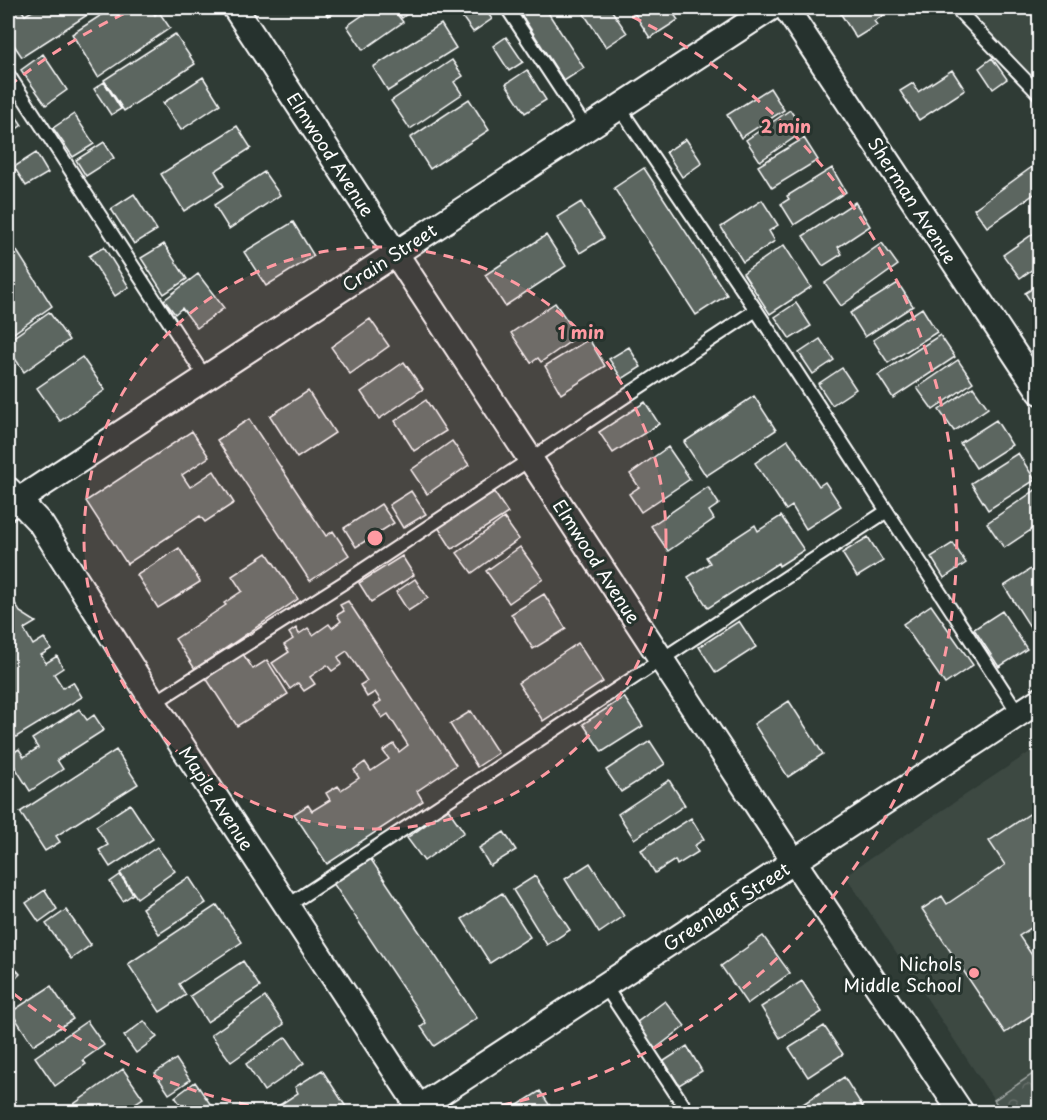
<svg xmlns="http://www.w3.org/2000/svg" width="1047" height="1120" font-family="'Playpen Sans',sans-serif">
<defs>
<pattern id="park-crowns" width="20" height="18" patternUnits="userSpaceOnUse" patternTransform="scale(1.5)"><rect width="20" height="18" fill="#4a544f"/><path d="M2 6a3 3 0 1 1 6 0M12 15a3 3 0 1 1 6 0" fill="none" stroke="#656e69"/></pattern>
</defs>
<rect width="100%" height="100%" fill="#2f3b35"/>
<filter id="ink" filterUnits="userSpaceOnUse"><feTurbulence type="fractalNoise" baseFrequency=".0167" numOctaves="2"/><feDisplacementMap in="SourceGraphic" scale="12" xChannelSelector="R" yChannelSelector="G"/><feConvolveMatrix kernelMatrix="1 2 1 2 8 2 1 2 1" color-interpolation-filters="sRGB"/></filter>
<g filter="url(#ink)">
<path fill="#3c4842" d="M 966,8 L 1039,8 L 1039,84 Z
M 1039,746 L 1039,1070 L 994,1100 L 845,875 Z"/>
<path fill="url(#park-crowns)" stroke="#a4aaa7" stroke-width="1.5" d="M 1039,1070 L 1039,1112 L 1002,1112 L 994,1100 Z"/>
<path fill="#5b6661" stroke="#fff" stroke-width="1.5" d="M 8,8 L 20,8 L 25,15 L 38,8 L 98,8 L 22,57 L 8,36 Z
M 112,8 L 150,8 L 155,15 L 159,12 L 170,28 L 98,77 L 72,34 Z
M 323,8 L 335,8 L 337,11 L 328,16 Z
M 373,8 L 392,8 L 403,22 L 363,50 L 347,26 Z
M 394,8 L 410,8 L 412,10 L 402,18 Z
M 469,8 L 484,8 L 492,19 L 473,32 L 460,14 Z
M 517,8 L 545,8 L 584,68 L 564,81 Z
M 580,8 L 610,8 L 627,33 L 606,47 Z
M 635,8 L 670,8 L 678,20 L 650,38 L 632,10 Z
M 837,8 L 895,8 L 874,21 L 877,25 L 856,38 Z
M 441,24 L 456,48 L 388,91 L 373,67 Z
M 175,34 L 195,64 L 124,111 L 104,80 Z
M 506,37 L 523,62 L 509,71 L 493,46 Z
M 43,54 L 67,90 L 46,105 L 21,70 Z
M 992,58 L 1007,79 L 993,89 L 979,68 Z
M 452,60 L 463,76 L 454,82 L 462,94 L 410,129 L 391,101 Z
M 527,70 L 546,100 L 525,113 L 506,84 Z
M 952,70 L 965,90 L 919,120 L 900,91 L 913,83 L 918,92 Z
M 203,77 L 220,104 L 181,130 L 163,103 Z
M 104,82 L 121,109 L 111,115 L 94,89 Z
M 770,88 L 784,110 L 741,138 L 727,115 Z
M 469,99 L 489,130 L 430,169 L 410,138 Z
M 8,104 L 22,125 L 8,135 Z
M 790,110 L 804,131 L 760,161 L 746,140 Z
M 74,114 L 94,144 L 73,157 L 53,128 Z
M 237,126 L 251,148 L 215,171 L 224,186 L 184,211 L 161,174 Z
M 804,138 L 818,160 L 772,188 L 758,166 Z
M 686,139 L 702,163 L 682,177 L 666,152 Z
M 104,142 L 114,158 L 86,176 L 76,160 Z
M 36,153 L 48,173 L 26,186 L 14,167 Z
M 1032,167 L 1040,178 L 1040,190 L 987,227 L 974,209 Z
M 644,168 L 727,295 L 696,315 L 614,188 Z
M 832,168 L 846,192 L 794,225 L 781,204 L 789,199 L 787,196 Z
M 264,172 L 280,195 L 229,229 L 214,205 Z
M 134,194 L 157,230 L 134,244 L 111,209 Z
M 762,200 L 778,225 L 769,231 L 775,241 L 743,262 L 721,227 Z
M 581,202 L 604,238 L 580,253 L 557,217 Z
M 855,202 L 870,226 L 838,247 L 842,254 L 823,266 L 803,236 Z
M 293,222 L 314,256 L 266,286 L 244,252 Z
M 1040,229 L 1040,264 L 1020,278 L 1003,255 Z
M 546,235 L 566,266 L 505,306 L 485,275 Z
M 8,237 L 52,306 L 8,337 Z
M 882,243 L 898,265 L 841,306 L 825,283 Z
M 164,244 L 187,279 L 164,294 L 141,258 Z
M 784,245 L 811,287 L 770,314 L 743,273 Z
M 104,247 L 129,287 L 115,296 L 89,256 Z
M 198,274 L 224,308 L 197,328 L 182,308 L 175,314 L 164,300 Z
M 898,283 L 913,306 L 865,337 L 850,313 Z
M 1040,284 L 1040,316 L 1025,293 Z
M 555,303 L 578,336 L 541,362 L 538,358 L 531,363 L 511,333 Z
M 796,303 L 811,326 L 790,339 L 775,317 Z
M 922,308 L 937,332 L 888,363 L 873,340 Z
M 49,312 L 69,340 L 24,372 L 8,348 L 8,341 Z
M 370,319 L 389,346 L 350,374 L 331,347 Z
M 940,335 L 955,357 L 893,398 L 878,375 Z
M 589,339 L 605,366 L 561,394 L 545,366 Z
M 820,339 L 834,360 L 813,374 L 799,353 Z
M 629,347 L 641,367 L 622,379 L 609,359 Z
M 82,357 L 105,390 L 60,421 L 37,388 Z
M 958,360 L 973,382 L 933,410 L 917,388 Z
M 404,362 L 423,389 L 379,419 L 361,392 Z
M 842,368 L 856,389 L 832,405 L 818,384 Z
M 973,387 L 988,408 L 954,431 L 939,410 Z
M 308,391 L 335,433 L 297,458 L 270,416 Z
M 754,396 L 776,430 L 706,476 L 684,442 Z
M 426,400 L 446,431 L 414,451 L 395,421 Z
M 645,402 L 659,424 L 613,453 L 599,432 Z
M 249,419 L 326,536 L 333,531 L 349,555 L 310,581 L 217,440 Z
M 996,420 L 1012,445 L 976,468 L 960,443 Z
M 192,431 L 209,457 L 182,475 L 190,487 L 214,471 L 234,503 L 205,522 L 200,516 L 127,564 L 86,501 Z
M 788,440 L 819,486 L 825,482 L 841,506 L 806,529 L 792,506 L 786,510 L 755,463 Z
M 452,441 L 469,465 L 427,494 L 411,470 Z
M 668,447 L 690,479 L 641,512 L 629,494 L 639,487 L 630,474 Z
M 1018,453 L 1035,480 L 988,510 L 971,483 Z
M 708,487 L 719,504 L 709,511 L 714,519 L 668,551 L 651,526 Z
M 1037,489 L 1040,493 L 1040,524 L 1004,548 L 987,523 Z
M 411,491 L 426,514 L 403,528 L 389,505 Z
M 494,492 L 508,513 L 452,549 L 438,527 Z
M 381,504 L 394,523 L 356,547 L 344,528 Z
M 781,516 L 804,550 L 779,566 L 778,563 L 708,608 L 688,577 L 710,563 L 706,557 L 755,525 L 758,531 Z
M 504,518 L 519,539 L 472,573 L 457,553 Z
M 868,537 L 883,561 L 857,577 L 842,553 Z
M 953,543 L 966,563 L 944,578 L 931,557 Z
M 520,547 L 543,579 L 509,603 L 486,571 Z
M 179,548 L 200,582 L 158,608 L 137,575 Z
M 267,553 L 298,599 L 195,669 L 175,639 L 226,605 L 224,603 L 242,591 L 232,576 Z
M 402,556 L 414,575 L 371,602 L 359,583 Z
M 1040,563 L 1040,641 L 1039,641 L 1004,586 Z
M 415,579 L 428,598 L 408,611 L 396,592 Z
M 8,591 L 20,612 L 36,622 L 24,629 L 33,645 L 44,638 L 51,649 L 41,655 L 46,663 L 57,656 L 63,668 L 54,674 L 63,688 L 73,682 L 82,697 L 8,742 Z
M 544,594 L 566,629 L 533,649 L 511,614 Z
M 348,601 L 456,765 L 417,791 L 423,801 L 327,864 L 294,814 L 308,805 L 312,811 L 330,800 L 326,793 L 338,786 L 341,790 L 359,778 L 354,770 L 365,762 L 371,771 L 389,759 L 383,751 L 394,744 L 399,752 L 408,745 L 388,714 L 382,718 L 374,706 L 381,701 L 375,692 L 367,697 L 360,685 L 367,681 L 347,651 L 338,657 L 342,664 L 332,671 L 327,665 L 310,677 L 315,684 L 304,691 L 298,683 L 290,689 L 272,663 L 289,652 L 284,645 L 293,639 L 289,633 L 296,628 L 299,634 L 308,628 L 313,635 L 329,624 L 332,628 L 341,621 L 337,615 L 344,611 L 340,605 Z
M 931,605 L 973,665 L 945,684 L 903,624 Z
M 1002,611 L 1027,649 L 999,667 L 974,629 Z
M 739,621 L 756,647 L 716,673 L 699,647 Z
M 578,643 L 603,682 L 543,721 L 518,683 Z
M 243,654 L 253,669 L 267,660 L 288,694 L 237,726 L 206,678 Z
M 624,697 L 643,726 L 602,752 L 583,724 Z
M 789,701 L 823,754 L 788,777 L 754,724 Z
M 79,709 L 87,720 L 94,715 L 104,730 L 57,760 L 63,769 L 30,791 L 8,756 L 19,749 L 24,757 L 38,748 L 32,739 Z
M 471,711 L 498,753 L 477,767 L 450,724 Z
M 650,741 L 665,764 L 621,792 L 606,770 Z
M 116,750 L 138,784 L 56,836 L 60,842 L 45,851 L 20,812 Z
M 669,780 L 685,805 L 634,839 L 618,814 Z
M 130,804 L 153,839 L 110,867 L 99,850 L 108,845 L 96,826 Z
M 1040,807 L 1040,922 L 1019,936 L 1040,967 L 1040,1009 L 1005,1033 L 922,909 L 942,896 L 947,904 L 1005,865 L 989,841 Z
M 448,809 L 464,832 L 424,861 L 407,838 Z
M 691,818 L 704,839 L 694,846 L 698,852 L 677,865 L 675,860 L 655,873 L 641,850 Z
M 504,832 L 516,850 L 490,866 L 479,848 Z
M 157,847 L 175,871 L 137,898 L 120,873 Z
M 370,858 L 477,1018 L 434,1046 L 421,1027 L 426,1023 L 333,883 Z
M 590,863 L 624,916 L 599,933 L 565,879 Z
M 120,875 L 133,894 L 123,901 L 110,882 Z
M 535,876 L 570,930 L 547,945 L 513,890 Z
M 189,877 L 206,903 L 159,934 L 142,908 Z
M 45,890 L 57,909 L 39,922 L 26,903 Z
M 502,893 L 530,937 L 490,963 L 462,919 Z
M 217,905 L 242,942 L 179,984 L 186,995 L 160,1012 L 128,964 Z
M 66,910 L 91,945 L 71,959 L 46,924 Z
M 763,936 L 790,973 L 747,1004 L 721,966 Z
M 8,960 L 20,974 L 8,986 Z
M 243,961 L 260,987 L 207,1022 L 190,996 Z
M 802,981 L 822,1012 L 780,1038 L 761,1007 Z
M 51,986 L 73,1019 L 33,1045 L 11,1012 Z
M 265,997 L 284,1024 L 231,1062 L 211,1035 Z
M 665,1001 L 685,1026 L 655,1049 L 636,1023 Z
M 87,1021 L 104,1045 L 83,1060 L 86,1064 L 55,1086 L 35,1057 Z
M 144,1021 L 157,1037 L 136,1053 L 124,1036 Z
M 824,1026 L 843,1054 L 808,1077 L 789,1048 Z
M 286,1037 L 304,1063 L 264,1091 L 246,1064 Z
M 687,1046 L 702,1071 L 679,1085 L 664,1061 Z
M 176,1059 L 190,1080 L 169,1094 L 155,1073 Z
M 123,1069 L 143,1098 L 122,1112 L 80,1112 L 74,1104 Z
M 322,1070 L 348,1110 L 344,1112 L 269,1112 L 298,1093 L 295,1087 Z
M 844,1077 L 866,1112 L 804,1112 L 800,1106 Z
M 195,1082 L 211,1105 L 201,1112 L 186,1112 L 175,1097 Z
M 540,1091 L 554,1112 L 507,1112 Z"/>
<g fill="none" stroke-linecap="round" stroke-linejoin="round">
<g stroke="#fff" stroke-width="16">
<path id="lane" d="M 507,8 L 586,128
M 956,8 L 1040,95
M 8,74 L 205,377
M 619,107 L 756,310 L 1019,714
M 154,703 L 343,583 L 756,310
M 287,906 L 887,511
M 605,986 L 688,1112"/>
</g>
<g stroke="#fff" stroke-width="28">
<path id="street" d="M 235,8 L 779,839 L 961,1112
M 786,8 L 1040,392
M 9,490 L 41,524 L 154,703 L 422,1112
M 8,507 L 771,8
M 412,1112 L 1040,700"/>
</g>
<use href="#lane" stroke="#26332d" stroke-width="12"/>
<use href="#street" stroke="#26332d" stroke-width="24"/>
<g stroke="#fff" stroke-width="7">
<path id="rail" d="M 1035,8 L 1040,12"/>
</g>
<use href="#rail" stroke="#26332d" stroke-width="4.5" stroke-dasharray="14" stroke-linecap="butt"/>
</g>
</g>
<circle cx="375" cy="538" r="291" fill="#ff9aa2" fill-opacity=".12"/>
<g fill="none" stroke="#ff9aa2" stroke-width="3" stroke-dasharray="10 8">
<circle cx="375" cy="538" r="291"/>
<path d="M284 1112A581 581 0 0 1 9 990M9 86A581 581 0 0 1 134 9M616 9A581 581 0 0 1 466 1112"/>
</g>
<circle fill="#ff9aa2" stroke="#26332d" stroke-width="2" cx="974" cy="973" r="6"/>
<g text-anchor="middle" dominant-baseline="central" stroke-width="6" stroke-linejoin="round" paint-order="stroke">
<g font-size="18" fill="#fff" stroke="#26332d">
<text transform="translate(331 154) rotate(57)">Elmwood Avenue</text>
<text transform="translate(913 200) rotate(57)">Sherman Avenue</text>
<text transform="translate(389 257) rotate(-33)">Crain Street</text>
<text transform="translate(597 561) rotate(57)">Elmwood Avenue</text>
<text transform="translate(217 798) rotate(57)">Maple Avenue</text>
<text transform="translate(726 906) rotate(-33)">Greenleaf Street</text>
</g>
<g font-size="18" fill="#fff" stroke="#26332d" text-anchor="end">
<text x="962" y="963">Nichols<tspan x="962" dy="21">Middle School</tspan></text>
</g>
</g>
<circle cx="375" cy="538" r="9" fill="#ff9aa2" stroke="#26332d" stroke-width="3"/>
<g font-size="18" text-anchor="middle" font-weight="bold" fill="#ff9aa2" stroke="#26332d" stroke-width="6" stroke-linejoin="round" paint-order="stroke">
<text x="786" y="133">2 min</text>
<text x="581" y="339">1 min</text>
</g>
<rect width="1047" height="1120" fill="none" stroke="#26332d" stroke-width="30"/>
<rect x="15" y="15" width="1017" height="1090" fill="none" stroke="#fff" stroke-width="2" filter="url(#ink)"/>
</svg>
